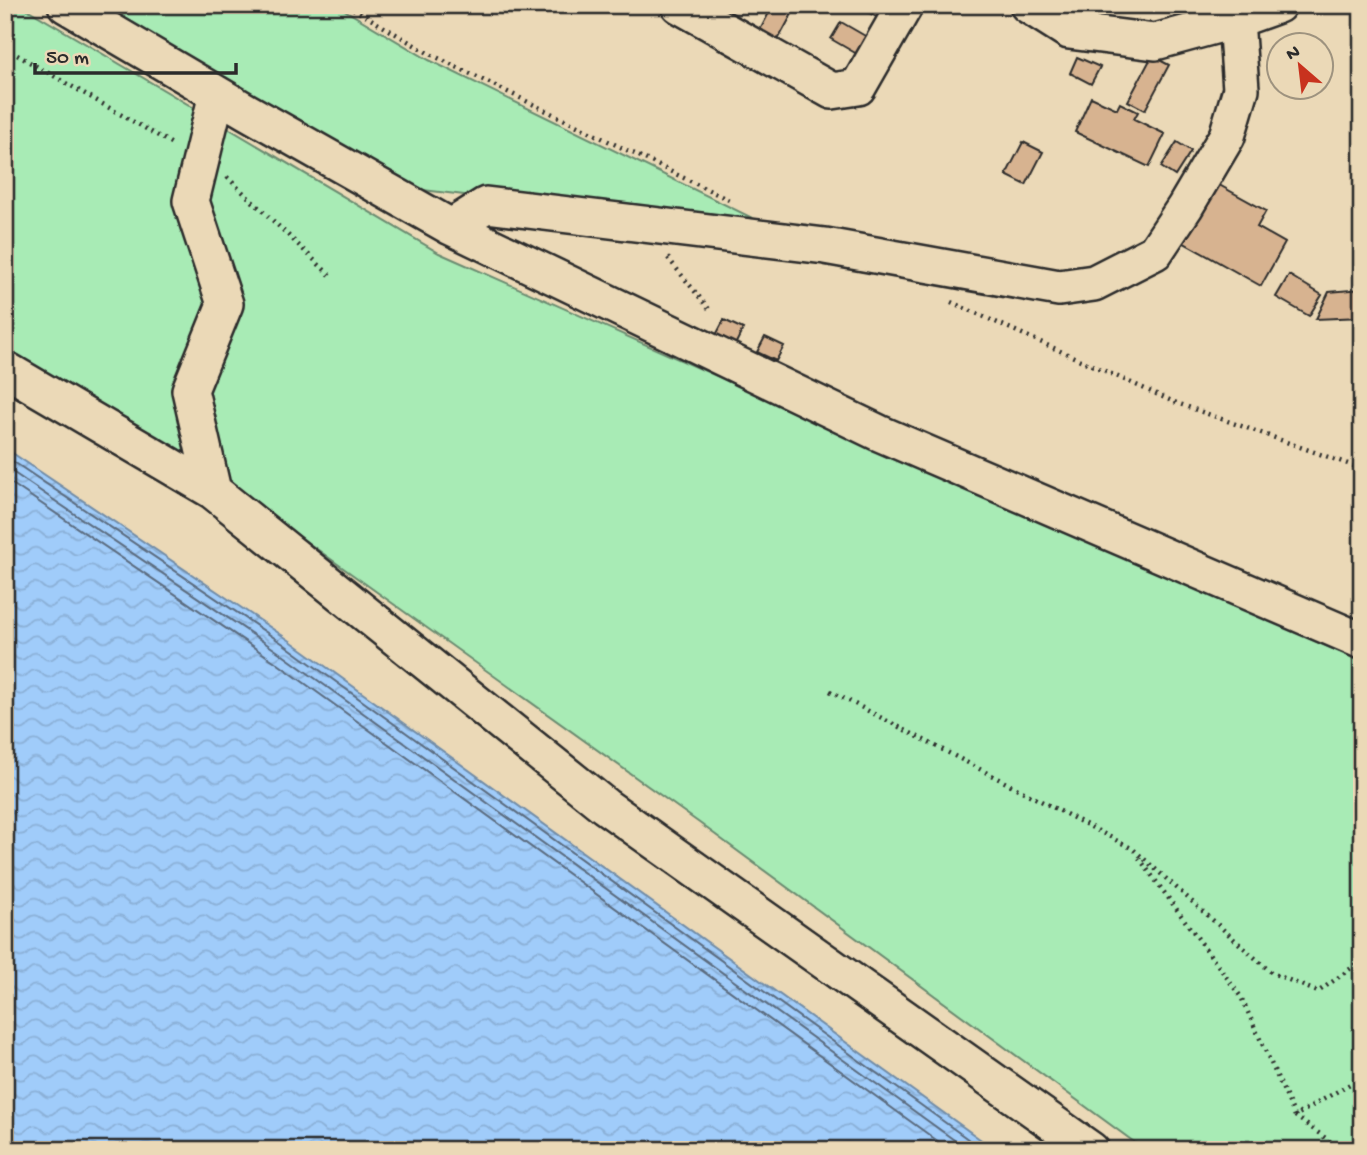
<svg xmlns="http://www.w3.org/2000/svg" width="1367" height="1155" font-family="'Gochi Hand',sans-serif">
<defs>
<pattern id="water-waves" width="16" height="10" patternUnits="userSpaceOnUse" patternTransform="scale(1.75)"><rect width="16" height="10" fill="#a0ccfa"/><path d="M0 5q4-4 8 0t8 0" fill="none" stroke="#8aafd6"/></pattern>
</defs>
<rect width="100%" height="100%" fill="#ebd9b7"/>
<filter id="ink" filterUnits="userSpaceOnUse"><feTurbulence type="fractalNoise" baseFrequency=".0143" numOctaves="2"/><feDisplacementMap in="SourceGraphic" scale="14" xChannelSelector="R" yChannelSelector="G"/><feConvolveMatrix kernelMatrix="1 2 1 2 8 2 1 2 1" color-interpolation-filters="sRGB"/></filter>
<g filter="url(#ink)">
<path fill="#a8ebb5" stroke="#6a8b70" stroke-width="2" d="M 5,5 L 20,5 L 439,253 L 1362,662 L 1362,1150 L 1145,1150 L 698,822 L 177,449 L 5,348 Z
M 95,5 L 336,5 L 429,60 L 785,234 L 415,189 Z"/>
<path fill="url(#water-waves)" stroke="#718ca7" stroke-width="2" d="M 5,448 L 289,640 L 995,1150 L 5,1150 Z"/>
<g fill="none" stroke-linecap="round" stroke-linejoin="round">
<path stroke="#5a6b7e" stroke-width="2" d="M 5,456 L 285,645 L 983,1150
M 5,467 L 280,653 L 968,1150
M 5,479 L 274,661 L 950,1150"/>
</g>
<path fill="#d7b390" stroke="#2b2b2b" stroke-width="2" d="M 773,5 L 792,14 L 778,40 L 760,30 Z
M 865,5 L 887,5 L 880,19 L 863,9 Z
M 841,22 L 867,37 L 857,54 L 831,39 Z
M 1152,56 L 1169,65 L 1145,110 L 1128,101 Z
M 1077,57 L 1100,67 L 1091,84 L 1070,73 Z
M 1091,97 L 1117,109 L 1120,103 L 1138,112 L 1134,119 L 1165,134 L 1149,167 L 1075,132 Z
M 1023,142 L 1043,152 L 1026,185 L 1006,175 Z
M 1177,142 L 1191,151 L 1175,176 L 1161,167 Z
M 1212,181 L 1266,211 L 1257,227 L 1285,243 L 1261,286 L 1179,240 Z
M 1289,275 L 1322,295 L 1309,316 L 1276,297 Z
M 1362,289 L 1362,317 L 1316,319 L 1329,292 Z
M 724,320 L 743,329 L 735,345 L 716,335 Z
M 765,337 L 784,346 L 776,361 L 757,352 Z"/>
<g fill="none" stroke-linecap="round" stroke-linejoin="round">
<g stroke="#2b2b2b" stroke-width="40">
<path id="minor" d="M 66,5 L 246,111 L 451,227 L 879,433 L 1362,641
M 679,5 L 832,91 L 858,87 L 905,5
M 1028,5 L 1069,31 L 1155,42 L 1236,20 L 1278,5
M 451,227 L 486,205 L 825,246 L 1059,288 L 1094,283 L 1155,252 L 1185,207 L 1227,136 L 1241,89 L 1236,20
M 5,369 L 213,491 L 605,806 L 1091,1150
M 213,491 L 190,390 L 225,304 L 191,201 L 217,94"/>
</g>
<path stroke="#2b2b2b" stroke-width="4.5" stroke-dasharray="2 5" stroke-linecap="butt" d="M 347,5 L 428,53 L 733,202
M 5,48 L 174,145
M 227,177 L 332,277
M 668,258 L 709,309
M 951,302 L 1174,402 L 1362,469
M 830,691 L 1133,849 L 1272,973 L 1318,992 L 1361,961 L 1362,964
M 1139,858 L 1241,997 L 1295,1116 L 1362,1077
M 1295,1116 L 1342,1150"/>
<use href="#minor" stroke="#ebd9b7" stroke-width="35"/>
</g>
</g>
<rect width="1367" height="1155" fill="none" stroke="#ebd9b7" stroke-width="28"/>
<rect x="14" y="14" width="1339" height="1127" fill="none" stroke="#2b2b2b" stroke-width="2.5" filter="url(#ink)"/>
<g transform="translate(1300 66) rotate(332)"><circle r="33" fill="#ebd9b7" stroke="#9e937f" stroke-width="2"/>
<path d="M0-5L12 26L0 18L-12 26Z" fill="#c8321e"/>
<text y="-10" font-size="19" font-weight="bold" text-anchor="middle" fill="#2b2b2b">N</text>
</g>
<path d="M35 63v10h201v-10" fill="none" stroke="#2b2b2b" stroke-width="3.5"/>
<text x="46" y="63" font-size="21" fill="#2b2b2b" stroke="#ebd9b7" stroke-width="5" paint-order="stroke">50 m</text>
</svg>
